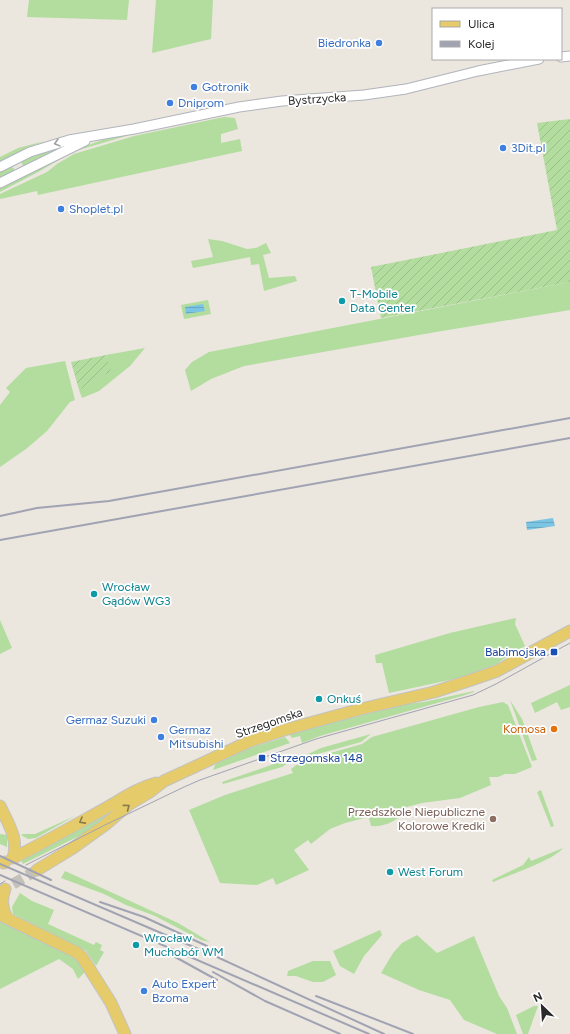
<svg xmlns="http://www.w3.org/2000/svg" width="570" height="1034" font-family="Figtree,sans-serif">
<defs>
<pattern id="forest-crowns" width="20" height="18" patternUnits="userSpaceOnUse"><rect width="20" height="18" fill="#b2dd9f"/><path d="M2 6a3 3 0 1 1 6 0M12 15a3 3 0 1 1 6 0" fill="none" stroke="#99be89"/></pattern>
<pattern id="garden-furrows" width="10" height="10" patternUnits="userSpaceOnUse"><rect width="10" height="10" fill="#b2dd9f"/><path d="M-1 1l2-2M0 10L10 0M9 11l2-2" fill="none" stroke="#99be89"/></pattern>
<pattern id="water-rules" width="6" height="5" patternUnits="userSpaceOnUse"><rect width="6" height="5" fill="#7ac5e4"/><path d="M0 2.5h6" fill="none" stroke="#6aa9c4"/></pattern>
</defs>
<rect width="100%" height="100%" fill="#ebe6de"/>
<path fill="#b2dd9f" d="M 29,0 L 129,0 L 127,20 L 27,17 Z
M 156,0 L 213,0 L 211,39 L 152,53 Z
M 224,117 L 235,118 L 238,129 L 221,134 L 221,143 L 240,139 L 242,151 L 38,195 L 37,191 L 0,199 L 0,194 L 47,172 L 57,164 L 74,154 L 134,136 Z
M 133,134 L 72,152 L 40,171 L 0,192 L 0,188 L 71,151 L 108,138 Z
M 45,141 L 26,148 L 0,162 L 0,157 L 18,148 Z
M 62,147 L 23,166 L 21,161 L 35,155 Z
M 11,167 L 14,168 L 14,171 L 0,178 L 0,172 Z
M 208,239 L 222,241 L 247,249 L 256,248 L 266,243 L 271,253 L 263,255 L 269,278 L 295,276 L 297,281 L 264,291 L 259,264 L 251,265 L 250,257 L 193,268 L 191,261 L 213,257 Z
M 570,282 L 570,310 L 436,332 L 244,366 L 211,379 L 191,391 L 185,370 L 192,362 L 209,352 Z
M 208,300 L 211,314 L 184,319 L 181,305 Z
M 145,348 L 130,366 L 99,391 L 82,398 L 79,390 L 110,371 L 106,355 Z
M 65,361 L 75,400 L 70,402 L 47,431 L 26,449 L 0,467 L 0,405 L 10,392 L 6,388 L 26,368 Z
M 516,618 L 515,624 L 525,646 L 502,660 L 497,664 L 459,678 L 389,693 L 382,663 L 376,663 L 375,655 L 450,633 Z
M 0,620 L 12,648 L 0,654 Z
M 570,685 L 570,707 L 561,710 L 557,702 L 535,713 L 531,703 Z
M 474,691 L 474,692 L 462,696 L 320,736 L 302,743 L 300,736 L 292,738 L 289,734 L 406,704 L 424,702 Z
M 510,700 L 522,719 L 537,760 L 532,761 Z
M 503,702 L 508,705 L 532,767 L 515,774 L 505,774 L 498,777 L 489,777 L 491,785 L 460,798 L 422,803 L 345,823 L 330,829 L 311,844 L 308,840 L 294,850 L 309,870 L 276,885 L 273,878 L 257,885 L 220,883 L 189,810 L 225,795 L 293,773 L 291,769 L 302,761 L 362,744 L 372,737 L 479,707 Z
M 371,734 L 361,742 L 307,757 L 306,755 L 321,748 Z
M 285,737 L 290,743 L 213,770 L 215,765 L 219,762 L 250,748 Z
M 300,755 L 282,767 L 223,784 L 222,782 Z
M 541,790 L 554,826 L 551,827 L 537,792 Z
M 123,803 L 101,825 L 23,864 L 21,860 L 96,820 Z
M 400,810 L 401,816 C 392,823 382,827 371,826 L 369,818 Z
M 75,816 L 36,838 L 28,839 L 21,835 L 23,834 L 35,834 Z
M 563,848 C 556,859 507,876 493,882 L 492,880 L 523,865 L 529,857 L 531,861 Z
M 65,871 L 178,923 L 210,942 L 201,940 L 155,916 L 126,905 L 104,894 L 61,878 Z
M 20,893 L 32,901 L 54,910 L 48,924 L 94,945 L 96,942 L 102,945 L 100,950 L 104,952 L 96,966 L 86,951 L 13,914 L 12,907 Z
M 0,921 L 73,957 L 80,963 L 85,972 L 78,979 L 73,969 L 59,959 L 0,989 Z
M 380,930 L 382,935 L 364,956 L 354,974 L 340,966 L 333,951 Z
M 417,935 L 437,953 L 474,936 L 499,996 L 507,1008 L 517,1034 L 497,1034 L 464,1020 L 450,1000 L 419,990 L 381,973 L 393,953 L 402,943 Z
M 313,961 L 330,961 L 336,975 L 323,982 L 313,982 L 296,976 L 287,976 L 288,971 Z
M 534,1006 L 538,1006 L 528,1034 L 523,1034 L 516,1015 Z"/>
<path fill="url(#forest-crowns)" d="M 0,834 L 7,835 L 7,847 L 0,844 Z"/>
<path fill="url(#garden-furrows)" d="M 570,119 L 570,282 L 381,318 L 371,267 L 557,230 L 537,123 Z
M 106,355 L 111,371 L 79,390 L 71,362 Z"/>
<path fill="url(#water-rules)" d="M 203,304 L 205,311 L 186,314 L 185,307 Z
M 553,518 L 555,526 L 527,530 L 526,522 Z"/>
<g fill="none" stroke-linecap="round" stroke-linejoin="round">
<path stroke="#c4c0ba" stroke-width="11" stroke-dasharray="11 5.5" stroke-linecap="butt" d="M 13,884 L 37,870"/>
<g stroke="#b1b4bd" stroke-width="11">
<path id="minor" d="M 561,57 L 570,56
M 0,167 L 30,152 L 69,140 L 134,129 L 239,107 L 282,101 L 364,95 L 406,89 L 478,71 L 539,59
M 0,183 L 85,141"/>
</g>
<g stroke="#c3c3c3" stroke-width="13">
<path id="major" d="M 0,806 C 8,823 19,839 13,858
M 13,858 C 44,843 75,825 106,808 C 122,799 137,788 156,783
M 4,863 L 5,862
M 37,870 L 73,848 L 105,825 L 128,805 L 150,792 L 164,781 L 248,742 L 284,730 L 361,709 L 434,692 L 471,680 L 497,671 L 570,631
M 5,889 C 1,900 2,908 7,918
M 0,915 L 76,952 L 82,957 L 111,1003 L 125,1034"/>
</g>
<use href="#minor" stroke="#fff" stroke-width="9"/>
<use href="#major" stroke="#e5cb69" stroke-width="11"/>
<path stroke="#a1a3b3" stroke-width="1" d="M 26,865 L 105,825 L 184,787 L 200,780 L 316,739 L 473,695 L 496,684 L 570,643
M 0,884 L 5,881"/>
<path stroke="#a1a3b3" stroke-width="2" d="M 0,516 L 37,508 L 109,501 L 570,418
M 0,540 L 570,438
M 0,856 L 51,880
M 0,864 L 217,957 L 384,1034
M 0,875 L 369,1034
M 100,902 L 144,917 L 207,946
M 168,953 L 217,980
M 213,972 L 265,1001 L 340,1034
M 316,996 L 413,1034"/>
</g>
<defs><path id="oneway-chevron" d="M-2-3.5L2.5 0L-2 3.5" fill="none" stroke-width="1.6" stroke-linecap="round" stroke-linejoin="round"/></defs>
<use stroke="#9f9f9f" href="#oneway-chevron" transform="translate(57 143) rotate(165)"/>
<g stroke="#887a4a">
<use href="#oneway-chevron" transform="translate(127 807) rotate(-37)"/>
<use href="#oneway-chevron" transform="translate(82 821) rotate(151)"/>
</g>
<g fill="#3f7fe0" stroke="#fff" stroke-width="1.5">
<circle cx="379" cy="43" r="4"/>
<circle cx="194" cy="87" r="4"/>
<circle cx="170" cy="103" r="4"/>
<circle cx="503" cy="148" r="4"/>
<circle cx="61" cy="209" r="4"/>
<circle cx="154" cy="720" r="4"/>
<circle cx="161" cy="737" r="4"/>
<circle cx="144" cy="991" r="4"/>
</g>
<g fill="#0f9aa8" stroke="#fff" stroke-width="1.5">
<circle cx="342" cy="301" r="4"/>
<circle cx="94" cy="594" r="4"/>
<circle cx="319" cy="699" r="4"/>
<circle cx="390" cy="872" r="4"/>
<circle cx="136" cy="945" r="4"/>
</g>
<g fill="#1a4fb4" stroke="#fff" stroke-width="1.5">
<rect x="550" y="648" width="8" height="8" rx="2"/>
<rect x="258" y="754" width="8" height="8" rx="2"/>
</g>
<circle fill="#e8710a" stroke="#fff" stroke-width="1.5" cx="554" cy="729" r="4"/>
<circle fill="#8d6e63" stroke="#fff" stroke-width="1.5" cx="493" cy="819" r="4"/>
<g text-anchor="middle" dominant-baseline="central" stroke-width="3.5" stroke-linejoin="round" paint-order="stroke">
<g font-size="12" fill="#366cbe" stroke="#fff" text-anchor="start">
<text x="371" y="43" text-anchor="end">Biedronka</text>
<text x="202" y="87">Gotronik</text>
<text x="178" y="103">Dniprom</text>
<text x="511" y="148">3Dit.pl</text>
<text x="69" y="209">Shoplet.pl</text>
<text x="146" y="720" text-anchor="end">Germaz Suzuki</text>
<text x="169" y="730">Germaz<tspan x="169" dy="14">Mitsubishi</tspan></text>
<text x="152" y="984">Auto Expert<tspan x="152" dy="14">Bzoma</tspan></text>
</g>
<g font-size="12" fill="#2a2a2a" stroke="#fff">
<text transform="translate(317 99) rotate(-4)">Bystrzycka</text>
<text transform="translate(269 723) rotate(-19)">Strzegomska</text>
</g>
<g font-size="12" fill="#0d838f" stroke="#fff" text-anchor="start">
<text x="350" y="294">T-Mobile<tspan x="350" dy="14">Data Center</tspan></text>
<text x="102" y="587">Wrocław<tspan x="102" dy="14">Gądów WG3</tspan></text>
<text x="327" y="699">Onkuś</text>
<text x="398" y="872">West Forum</text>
<text x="144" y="938">Wrocław<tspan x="144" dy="14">Muchobór WM</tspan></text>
</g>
<g font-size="12" fill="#164399" stroke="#fff" text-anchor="end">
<text x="546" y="652">Babimojska</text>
<text x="270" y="758" text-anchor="start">Strzegomska 148</text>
</g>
<g font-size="12" fill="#c56008" stroke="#fff" text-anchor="end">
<text x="546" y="729">Komosa</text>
</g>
<g font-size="12" fill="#785e54" stroke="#fff" text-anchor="end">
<text x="485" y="812">Przedszkole Niepubliczne<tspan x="485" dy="14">Kolorowe Kredki</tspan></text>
</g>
</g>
<rect x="432" y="8" width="130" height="52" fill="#ffffff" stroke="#aaaaaa"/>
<rect x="440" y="21" width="20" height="6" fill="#e5cb69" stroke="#aaaaaa"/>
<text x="468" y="28" font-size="12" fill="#2a2a2a">Ulica</text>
<rect x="440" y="41" width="20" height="6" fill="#a1a3b3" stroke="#aaaaaa"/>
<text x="468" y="48" font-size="12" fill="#2a2a2a">Kolej</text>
<g transform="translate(542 1006) rotate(335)" stroke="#ffffff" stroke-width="3" paint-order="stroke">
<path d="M0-3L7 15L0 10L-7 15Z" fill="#2a2a2a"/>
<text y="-6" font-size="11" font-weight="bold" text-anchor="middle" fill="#2a2a2a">N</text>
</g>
</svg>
